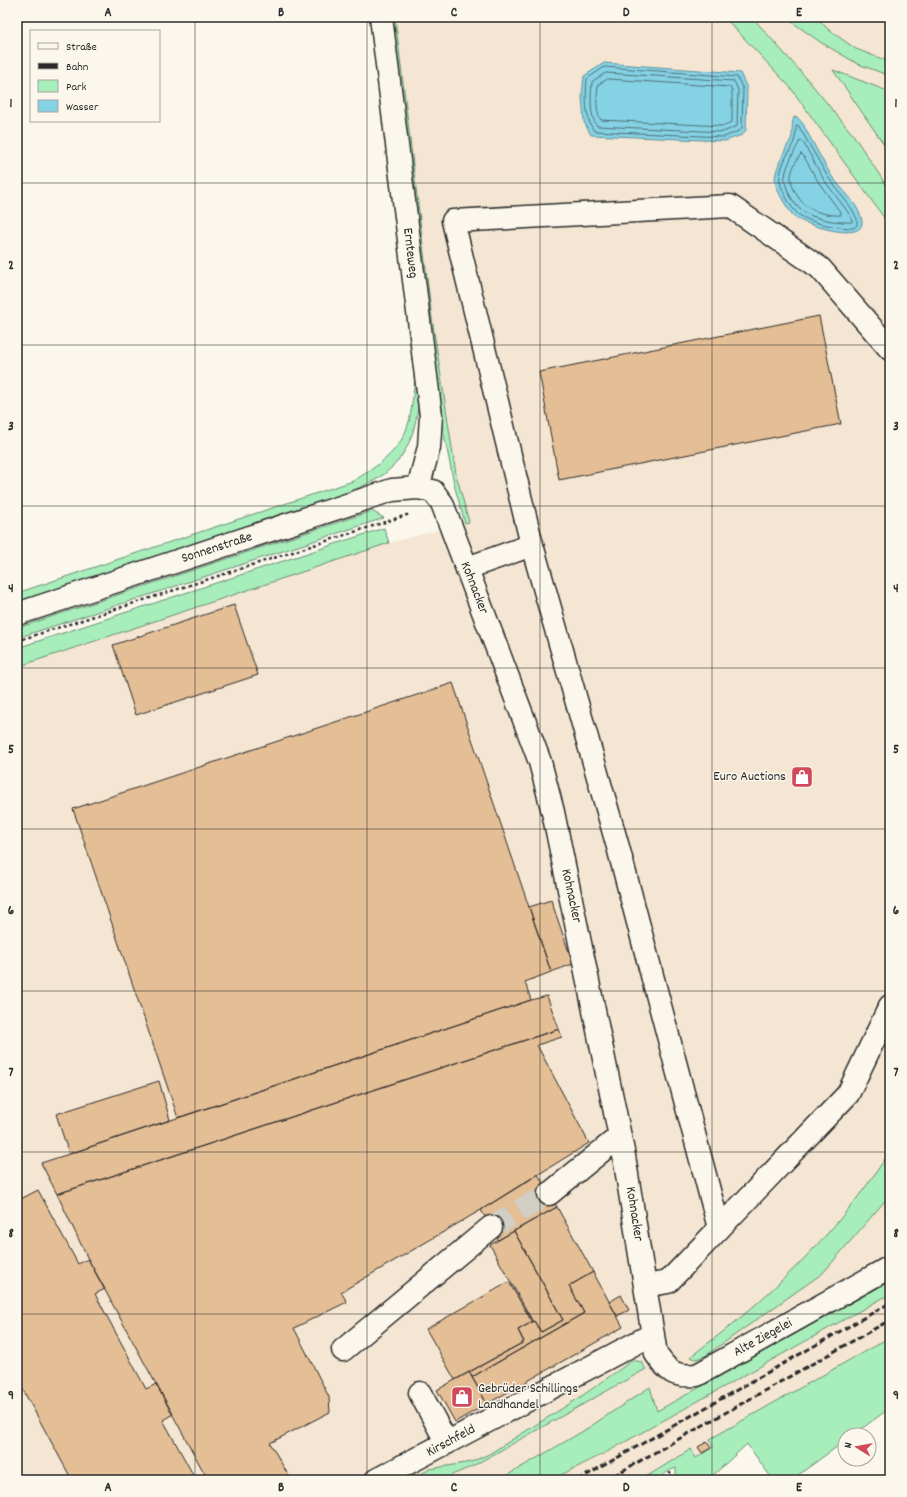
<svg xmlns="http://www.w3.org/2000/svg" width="907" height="1497" font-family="Dekko,sans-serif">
<rect width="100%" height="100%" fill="#fbf7ec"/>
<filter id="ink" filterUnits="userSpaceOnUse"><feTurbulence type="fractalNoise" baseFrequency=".025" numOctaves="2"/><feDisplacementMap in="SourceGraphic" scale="8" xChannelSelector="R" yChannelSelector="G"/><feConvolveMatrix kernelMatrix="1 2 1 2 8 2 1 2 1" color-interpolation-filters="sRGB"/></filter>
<g filter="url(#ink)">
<path fill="#f4e6d2" d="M 395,17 L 890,17 L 890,1281 L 657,1411 L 661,1422 L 890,1294 L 890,1337 L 710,1439 L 713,1447 L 695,1458 L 691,1450 L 641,1480 L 440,1480 L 471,1467 L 645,1369 L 641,1362 L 633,1360 L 579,1398 L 489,1454 L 471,1462 L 430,1469 L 410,1480 L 17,1480 L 17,667 L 389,543 L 469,522 L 456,474 L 432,318 Z"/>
<path fill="#a7eebb" stroke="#698c73" d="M 371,17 L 421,380 C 417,417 416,450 383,475 C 374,482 362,486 352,491 L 17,602 L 17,593 L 353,481 C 376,467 399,453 408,425 C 412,412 413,393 415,379 Z
M 388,17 L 395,17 L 432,318 L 456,474 L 469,522 L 465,523 L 455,488 L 439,411 Z
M 724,17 L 752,17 L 808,80 L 854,136 L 890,191 L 890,226 L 790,87 Z
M 785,17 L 816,17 L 829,30 L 856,49 L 890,62 L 890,76 L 858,64 L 820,42 Z
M 833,70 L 890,92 L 890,153 Z
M 372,511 L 384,518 L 17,638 L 17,628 Z
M 384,528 L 389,543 L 17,667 L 17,648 Z
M 890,1151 L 890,1195 L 823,1273 L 705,1356 L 696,1359 L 690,1357 C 709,1342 729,1328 747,1312 C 801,1265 852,1212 890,1151 Z
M 890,1281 L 890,1294 L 607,1452 L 551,1480 L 499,1480 L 585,1430 L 650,1387 L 657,1411 Z
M 890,1337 L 890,1408 L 853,1435 L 845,1435 L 845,1441 L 798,1475 L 801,1480 L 773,1480 L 747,1444 L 708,1480 L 676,1480 L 676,1468 C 670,1470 663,1473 662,1480 L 641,1480 L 691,1449 L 696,1458 L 713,1447 L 710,1439 Z
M 633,1360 L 641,1362 L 646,1369 L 471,1467 L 440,1480 L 410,1480 L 430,1469 L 471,1462 L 489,1454 L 579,1398 Z"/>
<path fill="#85d2e4" stroke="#618f9a" d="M 604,63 L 740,73 L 747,88 L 746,130 L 742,135 L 725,141 L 591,135 L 584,122 L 582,96 L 584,76 Z
M 794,117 L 798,118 L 803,124 C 812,141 821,158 831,175 C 840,188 856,201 861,217 C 871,246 806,225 796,218 C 789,213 776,190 775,181 C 775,169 782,157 787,146 C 789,143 792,139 792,135 C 793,129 791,124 794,117 Z"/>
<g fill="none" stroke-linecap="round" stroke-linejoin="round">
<path stroke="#4f6e75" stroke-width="1" d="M 605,67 L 737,77 L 743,89 L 742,128 L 739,131 L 724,137 L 594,131 C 584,116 586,96 587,79 Z
M 606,73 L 734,81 L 738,90 L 737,126 L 723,132 L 597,126 C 589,115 591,96 592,82 Z
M 608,79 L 730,87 L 732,91 L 732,122 L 722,126 L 601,120 C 595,112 597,95 598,85 Z
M 798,125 L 828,177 L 852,209 L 857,219 L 857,225 L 854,228 C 839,228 811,224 798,214 C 791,208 782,191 780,182 C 779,178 781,171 782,167 C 787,151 797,145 796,127 Z
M 800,141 L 803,142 L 824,180 L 848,212 L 852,220 L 852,222 C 838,223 812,219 801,210 C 794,205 786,190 785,181 C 783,171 795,150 800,141 Z
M 801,154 L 803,155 L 819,183 L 841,213 L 841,215 C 831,216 812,212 805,205 C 799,200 792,188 791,180 C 790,172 796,160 801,154 Z"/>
</g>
<path fill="#e4be95" stroke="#2b2b2b" d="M 819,316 L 841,424 L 559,480 L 539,372 Z
M 234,605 L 258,675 L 136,715 L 113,645 Z
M 453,683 L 551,972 L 525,982 L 531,1000 L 178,1118 L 73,809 Z
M 551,900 L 573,964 L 551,972 L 529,907 Z
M 547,996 L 559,1029 L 57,1194 L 41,1163 L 69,1154 L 531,1000 Z
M 559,1029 L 562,1037 L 537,1045 L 589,1143 L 481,1210 L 341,1292 L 347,1302 L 294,1328 L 329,1397 L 330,1412 L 270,1443 L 291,1480 L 208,1480 L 88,1259 L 57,1194 Z
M 159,1081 L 170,1120 L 69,1154 L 56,1114 Z
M 538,1174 L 557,1207 L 498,1240 L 481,1210 Z
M 38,1190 L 78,1264 L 88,1259 L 105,1289 L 95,1294 L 146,1389 L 156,1384 L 173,1414 L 163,1420 L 196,1480 L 72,1480 L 17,1379 L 17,1201 Z
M 557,1207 L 593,1272 L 569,1286 L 584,1313 L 472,1377 L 469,1372 L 524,1342 L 518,1330 L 534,1321 L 541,1332 L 563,1320 L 514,1231 Z
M 514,1231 L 563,1320 L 541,1332 L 534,1321 L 533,1322 L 490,1245 Z
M 593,1272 L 623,1327 L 487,1404 L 472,1377 L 584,1313 L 569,1286 Z
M 509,1282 L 532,1322 L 518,1330 L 524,1342 L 455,1380 L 426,1329 Z
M 621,1295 L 629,1310 L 617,1316 L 609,1302 Z
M 469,1372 L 487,1404 L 455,1422 L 437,1390 Z
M 707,1442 L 711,1448 L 702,1453 L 698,1447 Z"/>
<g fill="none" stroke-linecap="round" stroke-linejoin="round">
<path stroke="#d1cec5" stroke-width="22" stroke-dasharray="22 11" stroke-linecap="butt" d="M 491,1227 L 549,1194"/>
<g stroke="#2b2b2b" stroke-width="25">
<path id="minor" d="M 381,17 L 431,416 L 429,447 L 418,488
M 467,568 L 532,545
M 17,614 L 392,490 L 418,488 L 433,491 L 442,503 L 540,762 L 553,812 L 624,1156 L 656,1354 C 668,1372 674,1377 697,1375 L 890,1267
M 549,1194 L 620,1136
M 719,1228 L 618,847 L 532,545 L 453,221 L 730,206 L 820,268 L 890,349
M 645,1286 L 668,1282 L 848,1094 L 890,1006
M 343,1350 L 491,1227
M 420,1393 L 447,1443
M 376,1480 L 653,1334"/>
</g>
<path stroke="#2b2b2b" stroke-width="2.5" stroke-dasharray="3 3" stroke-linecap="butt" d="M 17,641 L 410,514
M 670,1480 L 670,1472"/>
<use href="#minor" stroke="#fbf7ec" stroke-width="22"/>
<path stroke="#2b2b2b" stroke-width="3" stroke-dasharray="6 3" stroke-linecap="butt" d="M 578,1480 L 890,1303
M 606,1480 L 890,1320"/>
</g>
</g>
<path fill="none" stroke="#2b2b2b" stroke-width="1" stroke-opacity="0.55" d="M 195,17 L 195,1480M 367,17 L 367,1480M 540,17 L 540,1480M 712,17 L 712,1480M 17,183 L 890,183M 17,345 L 890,345M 17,506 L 890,506M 17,668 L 890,668M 17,829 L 890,829M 17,991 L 890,991M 17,1152 L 890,1152M 17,1314 L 890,1314"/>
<defs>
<g id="shop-square" transform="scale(1.15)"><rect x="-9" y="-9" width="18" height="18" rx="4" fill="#d1495b" stroke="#fbf7ec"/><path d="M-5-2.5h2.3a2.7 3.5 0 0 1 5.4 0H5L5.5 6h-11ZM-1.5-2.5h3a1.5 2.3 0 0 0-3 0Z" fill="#fff"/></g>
</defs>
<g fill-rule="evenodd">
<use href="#shop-square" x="802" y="777"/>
<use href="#shop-square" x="462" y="1397"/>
</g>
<g text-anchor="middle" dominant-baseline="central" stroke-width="3" stroke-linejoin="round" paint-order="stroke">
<g font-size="14" fill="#2b2b2b" stroke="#fbf7ec">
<text transform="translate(410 253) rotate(83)">Ernteweg</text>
<text transform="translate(217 548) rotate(-18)">Sonnenstraße</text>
<text transform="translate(474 588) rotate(69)">Kohnacker</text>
<text transform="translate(571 896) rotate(78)">Kohnacker</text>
<text transform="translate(634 1214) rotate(81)">Kohnacker</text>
<text transform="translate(763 1338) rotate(-29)">Alte Ziegelei</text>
<text transform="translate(451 1441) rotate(-28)">Kirschfeld</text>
</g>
<g font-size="14" fill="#2b2b2b" stroke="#fbf7ec" text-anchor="end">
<text x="786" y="777">Euro Auctions</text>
<text x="478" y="1389" text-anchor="start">Gebrüder Schillings<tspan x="478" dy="16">Landhandel</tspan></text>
</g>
</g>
<rect width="907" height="1497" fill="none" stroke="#fbf7ec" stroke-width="44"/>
<rect x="30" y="30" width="130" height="92" fill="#fbf7ec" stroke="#a8a59f"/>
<rect x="38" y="43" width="20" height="6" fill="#fbf7ec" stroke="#a8a59f"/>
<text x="66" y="50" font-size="12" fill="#2b2b2b">Straße</text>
<rect x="38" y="63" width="20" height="6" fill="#2b2b2b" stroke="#a8a59f"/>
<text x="66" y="70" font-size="12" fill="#2b2b2b">Bahn</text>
<rect x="38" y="80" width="20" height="12" fill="#a7eebb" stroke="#a8a59f"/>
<text x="66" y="90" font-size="12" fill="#2b2b2b">Park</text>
<rect x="38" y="100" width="20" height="12" fill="#85d2e4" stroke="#a8a59f"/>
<text x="66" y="110" font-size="12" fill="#2b2b2b">Wasser</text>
<g transform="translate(857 1447) rotate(281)"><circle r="19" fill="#fbf7ec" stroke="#a8a59f"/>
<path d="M0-3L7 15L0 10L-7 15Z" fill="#d1495b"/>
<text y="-6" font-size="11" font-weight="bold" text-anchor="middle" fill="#2b2b2b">N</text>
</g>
<rect x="22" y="22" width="863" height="1453" fill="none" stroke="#2b2b2b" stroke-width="1.5"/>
<g font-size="13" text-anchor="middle" font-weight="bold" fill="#2b2b2b">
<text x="108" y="16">A</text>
<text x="281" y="16">B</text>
<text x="454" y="16">C</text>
<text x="626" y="16">D</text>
<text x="799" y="16">E</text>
<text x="11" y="107">1</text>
<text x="896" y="107">1</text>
<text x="11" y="269">2</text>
<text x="896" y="269">2</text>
<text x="11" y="430">3</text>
<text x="896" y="430">3</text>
<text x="11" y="592">4</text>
<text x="896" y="592">4</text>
<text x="11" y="753">5</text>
<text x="896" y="753">5</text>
<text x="11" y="914">6</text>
<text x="896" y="914">6</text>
<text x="11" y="1076">7</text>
<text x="896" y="1076">7</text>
<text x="11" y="1237">8</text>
<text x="896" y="1237">8</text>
<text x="11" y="1399">9</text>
<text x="896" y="1399">9</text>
<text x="108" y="1491">A</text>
<text x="281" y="1491">B</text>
<text x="454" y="1491">C</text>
<text x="626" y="1491">D</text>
<text x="799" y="1491">E</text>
</g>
</svg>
